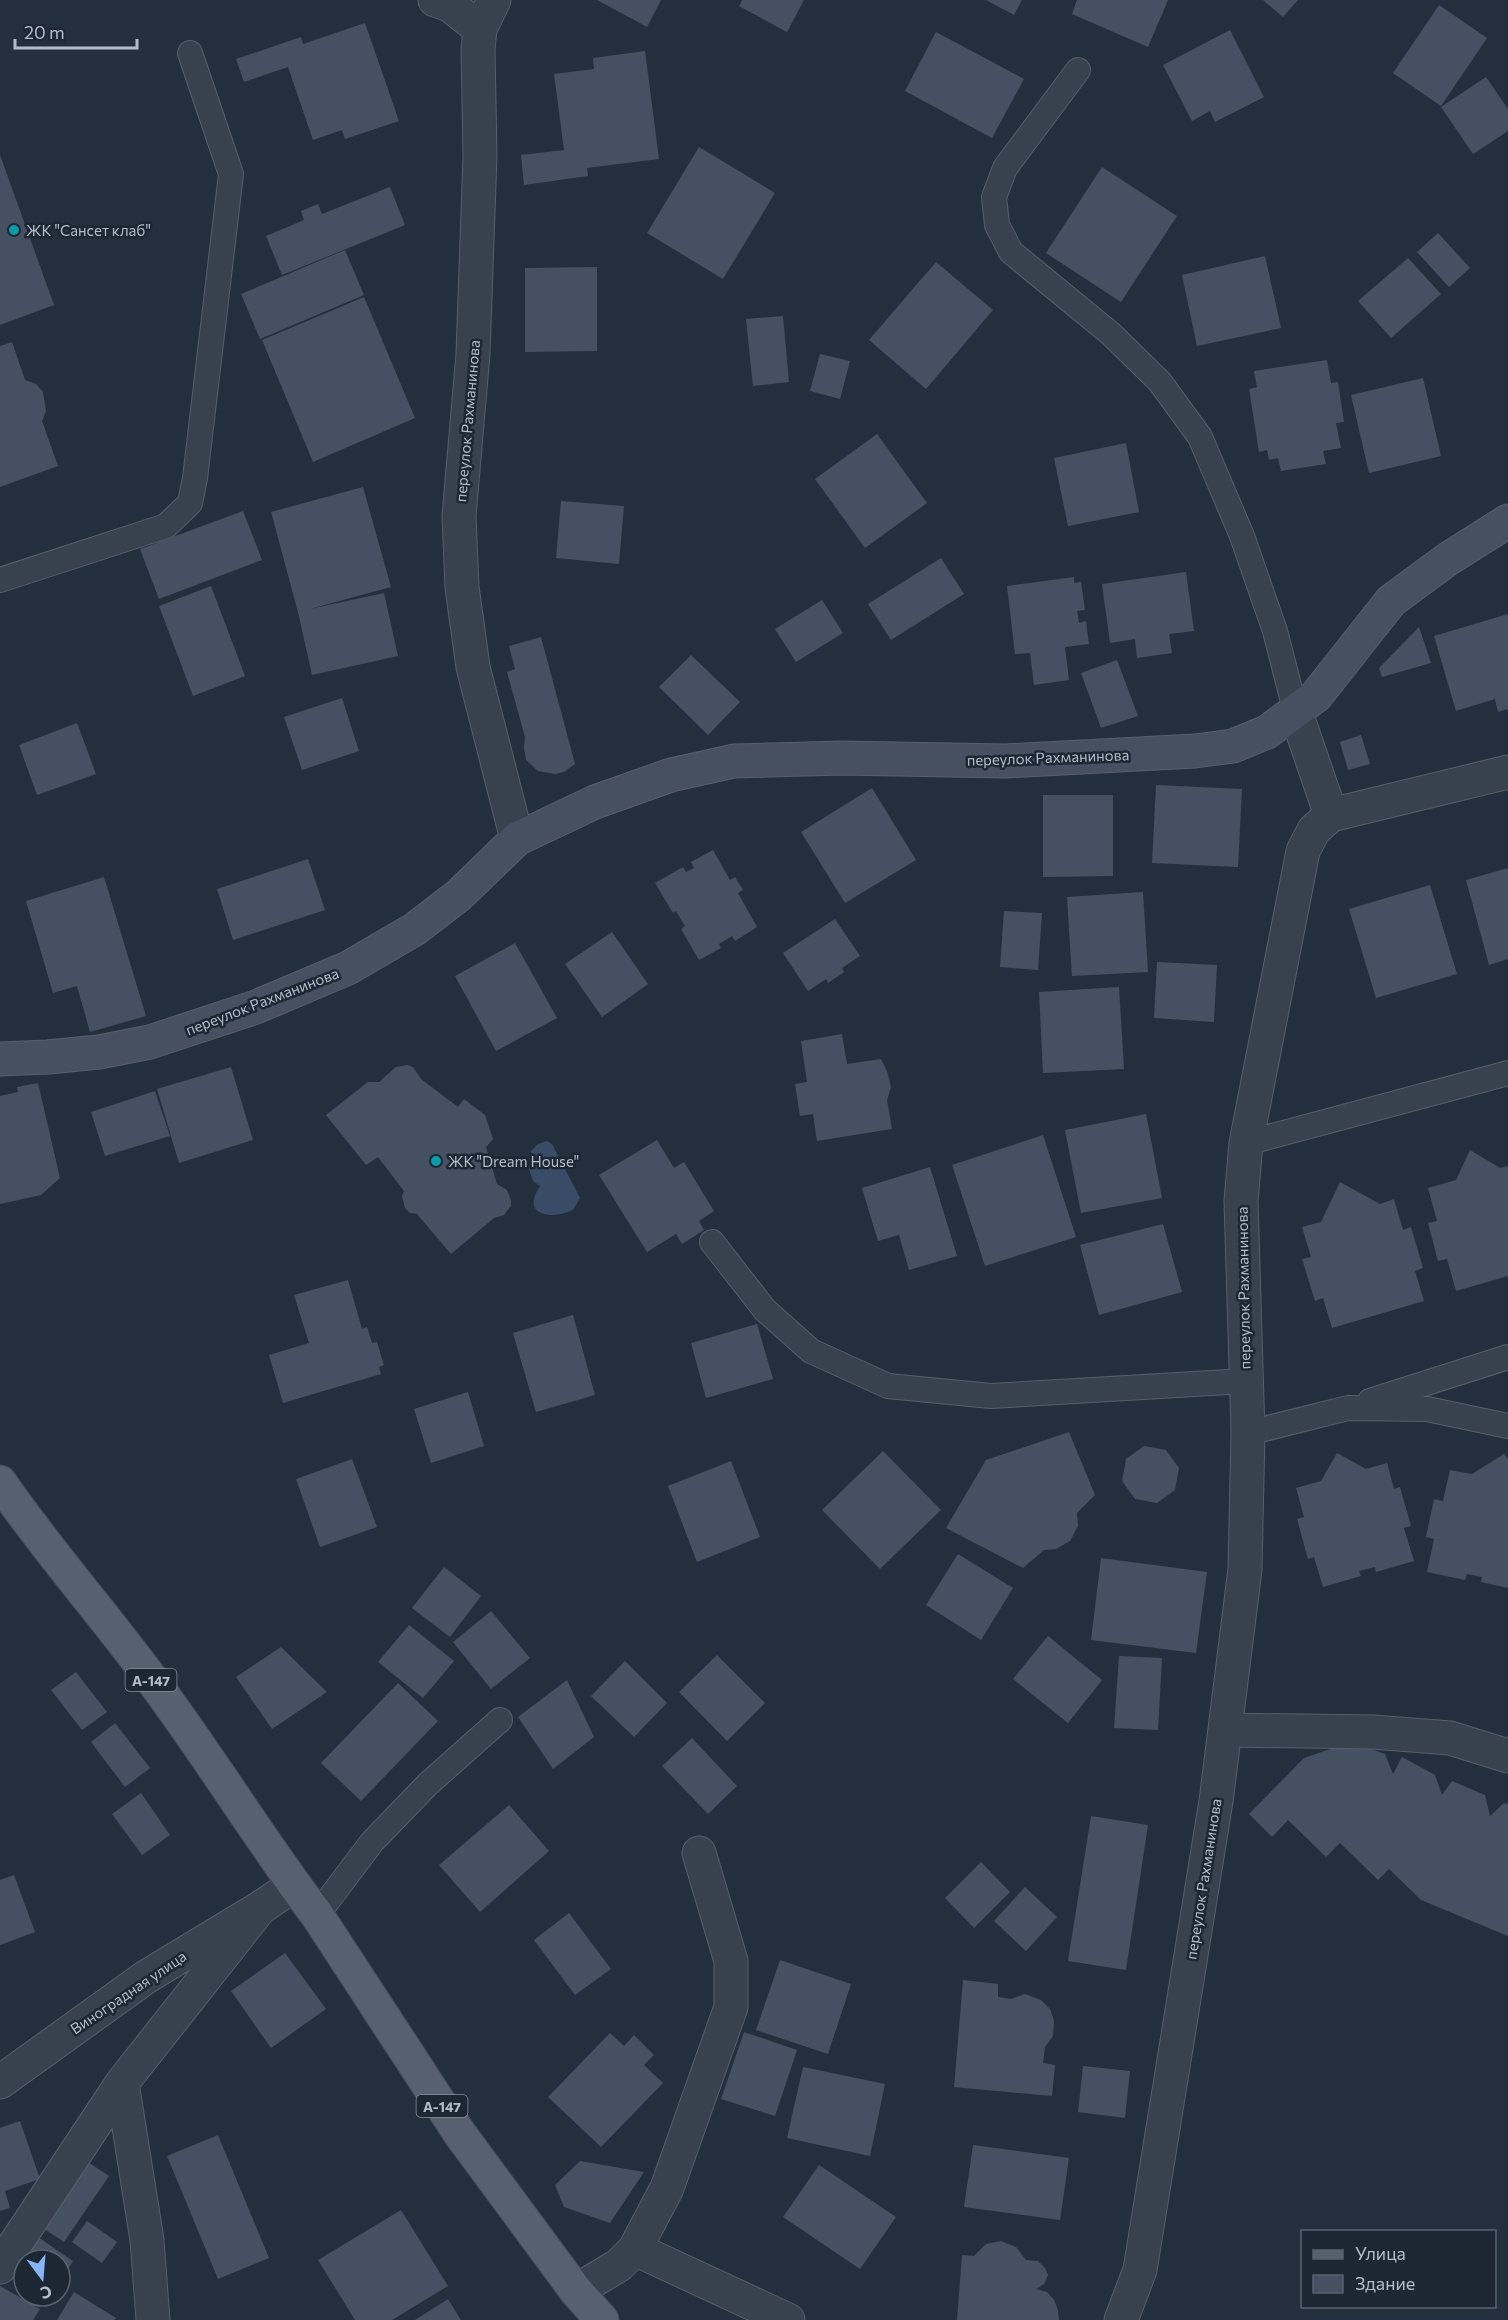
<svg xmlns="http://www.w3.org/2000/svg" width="1508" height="2320" font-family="Commissioner,sans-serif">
<rect width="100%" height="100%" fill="#242f3e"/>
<path fill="#394c67" d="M 547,1141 L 552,1144 L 580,1198 L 573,1210 C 552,1220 520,1216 540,1186 L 533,1181 L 528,1166 L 532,1163 L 531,1151 L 538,1144 Z"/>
<path fill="#455162" d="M 597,0 L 661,0 L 647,27 Z
M 742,0 L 804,0 L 787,32 L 739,6 Z
M 986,0 L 1022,0 L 1014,15 Z
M 1077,0 L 1168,0 L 1148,47 L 1072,14 Z
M 1263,0 L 1298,0 L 1283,17 Z
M 1439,5 L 1487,38 L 1441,106 L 1393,73 Z
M 365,23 L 399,121 L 345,139 L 342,130 L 313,140 L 288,67 L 244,82 L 236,59 L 301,37 L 303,44 Z
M 1230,30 L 1264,97 L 1215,122 L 1210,111 L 1192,121 L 1163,65 Z
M 936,32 L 1024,79 L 992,138 L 905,91 Z
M 645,51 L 659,159 L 587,168 L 588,176 L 524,185 L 521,155 L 564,150 L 554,74 L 594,69 L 593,58 Z
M 1486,77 L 1508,109 L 1508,131 L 1473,154 L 1441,107 Z
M 699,147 L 775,193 L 723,279 L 647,233 Z
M 0,155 L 54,305 L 0,325 Z
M 1102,167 L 1177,216 L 1121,302 L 1046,253 Z
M 390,187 L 405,225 L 282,275 L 266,236 L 304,220 L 301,211 L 318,204 L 322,214 Z
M 1438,233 L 1470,268 L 1449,287 L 1417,252 Z
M 345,250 L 364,295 L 260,339 L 241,294 Z
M 1265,256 L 1281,328 L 1197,346 L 1182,275 Z
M 1408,258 L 1441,294 L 1391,338 L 1358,301 Z
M 936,262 L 993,310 L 926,389 L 869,340 Z
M 597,267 L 597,351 L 525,352 L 525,268 Z
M 364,297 L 415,418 L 313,462 L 262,340 Z
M 783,316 L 789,382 L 753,386 L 746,319 Z
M 12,342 L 25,380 L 36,384 L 43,392 L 46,411 L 42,421 L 58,466 L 0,487 L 0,346 Z
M 820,354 L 850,361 L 840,399 L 810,391 Z
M 1327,360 L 1331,383 L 1338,382 L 1344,422 L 1336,423 L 1341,448 L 1323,451 L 1326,464 L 1281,471 L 1278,458 L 1269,460 L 1267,450 L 1259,452 L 1249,389 L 1257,387 L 1254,371 Z
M 1423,378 L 1441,456 L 1369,473 L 1351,395 Z
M 877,434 L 927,503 L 865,548 L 815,479 Z
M 1126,443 L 1139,512 L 1068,526 L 1054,458 Z
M 363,487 L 391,587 L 310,609 L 384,593 L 398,656 L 312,675 L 298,612 L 271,512 Z
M 561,501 L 624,506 L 619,564 L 556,558 Z
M 243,511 L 262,560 L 159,599 L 140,549 Z
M 941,558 L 964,594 L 891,640 L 868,604 Z
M 1186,572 L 1194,631 L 1169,634 L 1172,653 L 1137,658 L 1135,639 L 1110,643 L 1102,584 Z
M 1074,577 L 1074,583 L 1081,582 L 1085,610 L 1077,611 L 1079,623 L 1086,621 L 1089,644 L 1065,647 L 1069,680 L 1034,685 L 1030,653 L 1015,654 L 1007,586 Z
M 211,586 L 245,676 L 193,696 L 159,606 Z
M 822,600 L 843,633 L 796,662 L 775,629 Z
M 1508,614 L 1508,709 L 1498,712 L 1495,699 L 1456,711 L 1434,636 Z
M 1419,627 L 1431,663 L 1382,677 L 1379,668 Z
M 541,637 L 575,764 L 564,772 L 555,774 L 538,771 L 526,760 L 524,748 L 525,737 L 507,672 L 515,669 L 509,646 Z
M 691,655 L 740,702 L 708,735 L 659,687 Z
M 1117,660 L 1138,716 L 1101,728 L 1081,673 Z
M 342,698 L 359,751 L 302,770 L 284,717 Z
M 77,723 L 96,774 L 37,795 L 19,745 Z
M 1361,735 L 1370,764 L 1348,770 L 1340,742 Z
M 1156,785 L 1242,789 L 1238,867 L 1152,863 Z
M 872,788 L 916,860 L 845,903 L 801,832 Z
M 1043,795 L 1113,795 L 1113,876 L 1043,877 Z
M 713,850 L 730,880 L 735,877 L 743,890 L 738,893 L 757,927 L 735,941 L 732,936 L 719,944 L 721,948 L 699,960 L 681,929 L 685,926 L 676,911 L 673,913 L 655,883 L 683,867 L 686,872 L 694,868 L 691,862 Z
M 308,859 L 325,910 L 233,940 L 217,889 Z
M 1508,868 L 1508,959 L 1489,965 L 1466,880 Z
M 104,877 L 146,1016 L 90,1032 L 77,986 L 53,993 L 26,901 Z
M 1430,885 L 1457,974 L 1376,998 L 1349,909 Z
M 1143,892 L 1148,972 L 1072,976 L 1067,897 Z
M 1004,911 L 1042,913 L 1038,970 L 1000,967 Z
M 835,919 L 860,956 L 842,968 L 844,972 L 828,983 L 826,979 L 808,991 L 783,953 Z
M 612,932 L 648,984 L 602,1017 L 565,964 Z
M 515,943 L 557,1018 L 496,1051 L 455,976 Z
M 1157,962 L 1217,965 L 1214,1022 L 1154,1018 Z
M 1119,987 L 1124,1069 L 1043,1073 L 1039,992 Z
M 842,1034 L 847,1064 L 881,1059 L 887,1071 L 891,1087 L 887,1100 L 892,1129 L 817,1141 L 813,1114 L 800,1116 L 795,1084 L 807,1082 L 801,1041 Z
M 407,1065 L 413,1067 L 421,1079 L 458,1107 L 464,1099 L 485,1115 L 493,1139 L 486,1147 L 497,1184 L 507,1190 L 511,1200 L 511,1206 L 504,1215 L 494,1218 L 451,1254 L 417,1214 L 410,1213 L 405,1208 L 402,1196 L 404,1191 L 378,1157 L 366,1165 L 326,1115 L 368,1082 L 379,1082 L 396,1067 Z
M 231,1067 L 253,1140 L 179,1163 L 157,1089 Z
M 38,1083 L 60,1178 L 41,1195 L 0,1204 L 0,1096 L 18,1092 L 17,1087 Z
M 155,1091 L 170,1136 L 105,1156 L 91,1112 Z
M 1146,1114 L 1162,1198 L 1081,1213 L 1065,1130 Z
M 1043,1135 L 1076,1237 L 985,1266 L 952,1165 Z
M 657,1140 L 674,1168 L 684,1162 L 714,1211 L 699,1221 L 704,1230 L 682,1244 L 676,1234 L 647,1252 L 599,1175 Z
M 1470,1150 L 1500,1168 L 1508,1166 L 1508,1276 L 1456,1291 L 1447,1259 L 1438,1261 L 1428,1223 L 1437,1221 L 1428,1188 L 1456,1180 Z
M 930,1167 L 957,1256 L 909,1270 L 899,1235 L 878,1241 L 862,1188 Z
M 1340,1182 L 1380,1204 L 1394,1199 L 1403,1230 L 1411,1227 L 1423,1268 L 1415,1271 L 1424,1301 L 1332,1328 L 1323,1298 L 1315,1301 L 1302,1259 L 1311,1257 L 1302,1227 L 1321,1222 Z
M 1163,1224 L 1182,1292 L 1099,1315 L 1080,1245 Z
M 348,1280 L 362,1329 L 367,1327 L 372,1343 L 377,1342 L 384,1365 L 379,1367 L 381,1374 L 283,1403 L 269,1355 L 309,1343 L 294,1295 Z
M 573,1315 L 595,1395 L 536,1412 L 513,1333 Z
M 757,1324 L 773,1379 L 706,1398 L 691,1343 Z
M 468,1392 L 484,1446 L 431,1463 L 414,1409 Z
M 1069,1432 L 1095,1495 L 1077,1513 L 1078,1526 L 1070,1541 L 1056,1549 L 1044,1550 L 1023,1568 L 946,1528 L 986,1460 Z
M 1144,1446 L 1166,1450 L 1179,1468 L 1175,1490 L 1157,1503 L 1135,1499 L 1122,1481 L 1126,1459 Z
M 883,1451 L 941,1510 L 880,1569 L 822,1510 Z
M 1337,1453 L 1366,1469 L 1387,1463 L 1394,1489 L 1400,1487 L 1411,1526 L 1404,1528 L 1414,1561 L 1376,1572 L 1375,1567 L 1359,1571 L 1361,1576 L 1323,1587 L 1314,1557 L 1308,1559 L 1297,1519 L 1304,1517 L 1296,1488 L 1321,1481 Z
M 1504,1454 L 1508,1459 L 1508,1588 L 1481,1582 L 1482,1577 L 1467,1574 L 1465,1580 L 1427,1572 L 1434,1539 L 1426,1537 L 1434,1499 L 1443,1501 L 1450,1470 L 1472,1474 Z
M 352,1459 L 377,1527 L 320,1547 L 296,1479 Z
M 731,1461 L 760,1537 L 697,1562 L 668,1486 Z
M 958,1554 L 1013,1588 L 981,1640 L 926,1605 Z
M 1101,1558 L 1207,1572 L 1196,1653 L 1091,1640 Z
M 444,1567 L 481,1596 L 450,1637 L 412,1608 Z
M 491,1611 L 530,1658 L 491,1689 L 453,1642 Z
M 409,1625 L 454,1661 L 423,1698 L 378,1662 Z
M 1048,1636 L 1102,1680 L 1068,1723 L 1013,1679 Z
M 281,1647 L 327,1692 L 272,1729 L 236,1677 Z
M 717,1655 L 765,1703 L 727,1741 L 679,1692 Z
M 1119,1656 L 1162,1658 L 1158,1730 L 1114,1728 Z
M 625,1661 L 667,1703 L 634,1737 L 591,1696 Z
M 76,1672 L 107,1712 L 82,1730 L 51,1690 Z
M 567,1680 L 594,1737 L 553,1769 L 518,1717 Z
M 398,1683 L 438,1721 L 361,1801 L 321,1763 Z
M 115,1723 L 150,1768 L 125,1787 L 91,1742 Z
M 692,1738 L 737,1786 L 708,1814 L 662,1766 Z
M 1351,1742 L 1385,1754 L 1393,1774 L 1402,1757 L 1435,1775 L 1442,1795 L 1452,1781 L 1485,1795 L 1490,1816 L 1504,1803 L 1508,1804 L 1508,1936 L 1421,1900 L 1389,1869 L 1378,1880 L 1340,1843 L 1326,1857 L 1288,1820 L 1272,1837 L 1249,1814 L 1304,1758 Z
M 141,1793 L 170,1835 L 142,1855 L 112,1814 Z
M 509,1805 L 549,1851 L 480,1912 L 439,1865 Z
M 1091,1816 L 1148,1825 L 1126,1970 L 1068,1961 Z
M 981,1862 L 1010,1892 L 974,1928 L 945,1898 Z
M 14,1875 L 35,1932 L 0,1945 L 0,1880 Z
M 1025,1887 L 1057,1917 L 1026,1951 L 994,1921 Z
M 569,1913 L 611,1969 L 575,1995 L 534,1940 Z
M 285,1953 L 326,2009 L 271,2048 L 231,1991 Z
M 780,1960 L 851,1984 L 828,2054 L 756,2030 Z
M 963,1980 L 998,1984 L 998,1997 L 1011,1999 L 1025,1994 L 1041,2000 L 1050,2009 L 1054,2021 L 1053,2036 L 1045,2047 L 1043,2063 L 1055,2065 L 1052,2096 L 954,2087 Z
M 744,2032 L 797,2050 L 775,2116 L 721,2099 Z
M 610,2033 L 624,2046 L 634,2035 L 654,2055 L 644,2065 L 663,2083 L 601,2147 L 548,2097 Z
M 1083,2066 L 1130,2071 L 1125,2118 L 1078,2112 Z
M 803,2067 L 885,2084 L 870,2156 L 787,2138 Z
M 20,2121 L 40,2179 L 5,2191 L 10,2208 L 0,2211 L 0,2128 Z
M 218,2135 L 269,2258 L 218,2279 L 167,2156 Z
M 973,2145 L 1069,2158 L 1060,2220 L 964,2207 Z
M 85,2160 L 109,2176 L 64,2242 L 40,2226 Z
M 580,2161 L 644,2172 L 610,2223 L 564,2207 L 555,2185 Z
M 819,2165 L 896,2217 L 860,2269 L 783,2217 Z
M 401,2210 L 448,2286 L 392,2320 L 355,2320 L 318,2260 Z
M 87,2221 L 117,2242 L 102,2263 L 72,2242 Z
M 35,2235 L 73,2261 L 60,2281 L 60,2260 L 24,2260 L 24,2280 L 10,2271 Z
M 1001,2241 L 1016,2247 L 1026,2260 L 1038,2261 L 1045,2268 L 1048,2275 L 1044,2284 L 1036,2289 L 1047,2292 L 1054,2300 L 1058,2310 L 1059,2320 L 957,2320 L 962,2255 L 974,2256 L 986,2244 Z
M 0,2286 L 40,2309 L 33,2320 L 0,2320 Z
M 74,2292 L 116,2318 L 114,2320 L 57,2320 Z
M 448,2299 L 461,2320 L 415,2320 Z"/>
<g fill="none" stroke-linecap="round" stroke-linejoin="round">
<g stroke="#565f6c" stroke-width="26">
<path id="lane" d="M 1078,70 L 1005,168 L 994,197 L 997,225 L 1011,252 L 1111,334 L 1160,382 L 1200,437 L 1242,536 L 1275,631 L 1296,713
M 0,580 L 166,526 L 190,503 L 195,478 L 231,174 L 190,53
M 1246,1143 L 1508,1073
M 712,1242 L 765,1310 L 811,1351 L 888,1386 L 991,1396 L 1245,1381
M 1370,1401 L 1508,1357
M 1248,1433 L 1348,1408 L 1427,1409 L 1508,1426
M 317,1915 L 372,1842 L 428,1784 L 500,1720"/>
</g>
<g stroke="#565f6c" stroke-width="35">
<path id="street" d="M 435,0 L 450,5 L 480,29
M 494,0 L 480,29 L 478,49 L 480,156 L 473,354 L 459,516 L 462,587 L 473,667 L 517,839
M 1296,713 L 1331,815
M 1225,1730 L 1373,1732 L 1450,1738 L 1508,1756
M 0,2082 L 146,1977 L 260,1908 L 294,1885
M 122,2083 L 147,2240 L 153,2320
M 635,2249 L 788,2320
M 0,2267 L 122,2083 L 260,1908
M 576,2291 L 619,2265 L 635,2249 L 667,2188 L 731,2007 L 731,1961 L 699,1853
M 1121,2320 L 1140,2270 L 1216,1801 L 1245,1569 L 1248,1433 L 1241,1201 L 1246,1143 L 1303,851 L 1314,830 L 1331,815 L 1508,772"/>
</g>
<g stroke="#565f6c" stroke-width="35">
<path id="secondary" d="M 0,1059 L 48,1057 L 99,1052 L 150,1042 L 256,1007 L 348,968 L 415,929 L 459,895 L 517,839 L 595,802 L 671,775 L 734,761 L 842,758 L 1005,761 L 1195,751 L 1233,746 L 1267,732 L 1316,696 L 1391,601 L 1448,559 L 1508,521"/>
</g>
<g stroke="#414a57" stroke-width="35">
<path id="primary" d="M 0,1482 C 53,1559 117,1629 171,1706 C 221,1775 265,1847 317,1915 L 460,2134 L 576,2291 L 602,2320"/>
</g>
<use href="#lane" stroke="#38414e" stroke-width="24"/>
<use href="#street" stroke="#38414e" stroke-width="33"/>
<use href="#secondary" stroke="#465061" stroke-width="33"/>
<use href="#primary" stroke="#56606e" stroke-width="33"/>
</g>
<g fill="#0f9aa8" stroke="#1d2633" stroke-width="2">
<circle cx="14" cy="230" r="6"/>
<circle cx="436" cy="1161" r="6"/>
</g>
<g text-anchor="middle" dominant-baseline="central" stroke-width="5" stroke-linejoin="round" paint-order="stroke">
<g fill="#1d2633" stroke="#878f9c" stroke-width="1.5">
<rect x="125.5" y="1669" width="51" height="22" rx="4.5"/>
<rect x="416.5" y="2095" width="51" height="22" rx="4.5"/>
</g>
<g font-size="14" font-weight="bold" fill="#b4bcc9">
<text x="151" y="1680">А-147</text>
<text x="442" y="2106">А-147</text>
</g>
<g font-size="15" fill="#b4bcc9" stroke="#1d2633" text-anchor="start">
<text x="26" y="230">ЖК "Сансет клаб"</text>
<text x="448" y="1161">ЖК "Dream House"</text>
</g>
<g font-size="15" fill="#b4bcc9" stroke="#1d2633">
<text transform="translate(467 421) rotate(-85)">переулок Рахманинова</text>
<text transform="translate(1048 757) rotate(-2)">переулок Рахманинова</text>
<text transform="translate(262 1001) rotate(-21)">переулок Рахманинова</text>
<text transform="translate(1243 1288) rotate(-91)">переулок Рахманинова</text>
<text transform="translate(1203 1879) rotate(-81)">переулок Рахманинова</text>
<text transform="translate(128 1992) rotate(-34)">Виноградная улица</text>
</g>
</g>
<rect x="1301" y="2230" width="195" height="78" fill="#1d2633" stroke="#59626f" stroke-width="1.5"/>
<rect x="1313" y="2250" width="30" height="9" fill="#56606e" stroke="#59626f" stroke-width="1.5"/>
<text x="1355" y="2260" font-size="18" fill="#b4bcc9">Улица</text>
<rect x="1313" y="2275" width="30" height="18" fill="#455162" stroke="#59626f" stroke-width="1.5"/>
<text x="1355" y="2290" font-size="18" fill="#b4bcc9">Здание</text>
<g transform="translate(42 2278) rotate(164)"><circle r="28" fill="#1d2633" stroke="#59626f" stroke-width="1.5"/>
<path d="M0-4.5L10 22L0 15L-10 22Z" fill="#8ab4f8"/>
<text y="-9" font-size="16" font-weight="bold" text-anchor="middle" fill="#b4bcc9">С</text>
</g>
<path d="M15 39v9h122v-9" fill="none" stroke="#b4bcc9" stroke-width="3"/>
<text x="24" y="39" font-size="18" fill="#b4bcc9" stroke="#1d2633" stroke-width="4.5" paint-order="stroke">20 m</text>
</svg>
